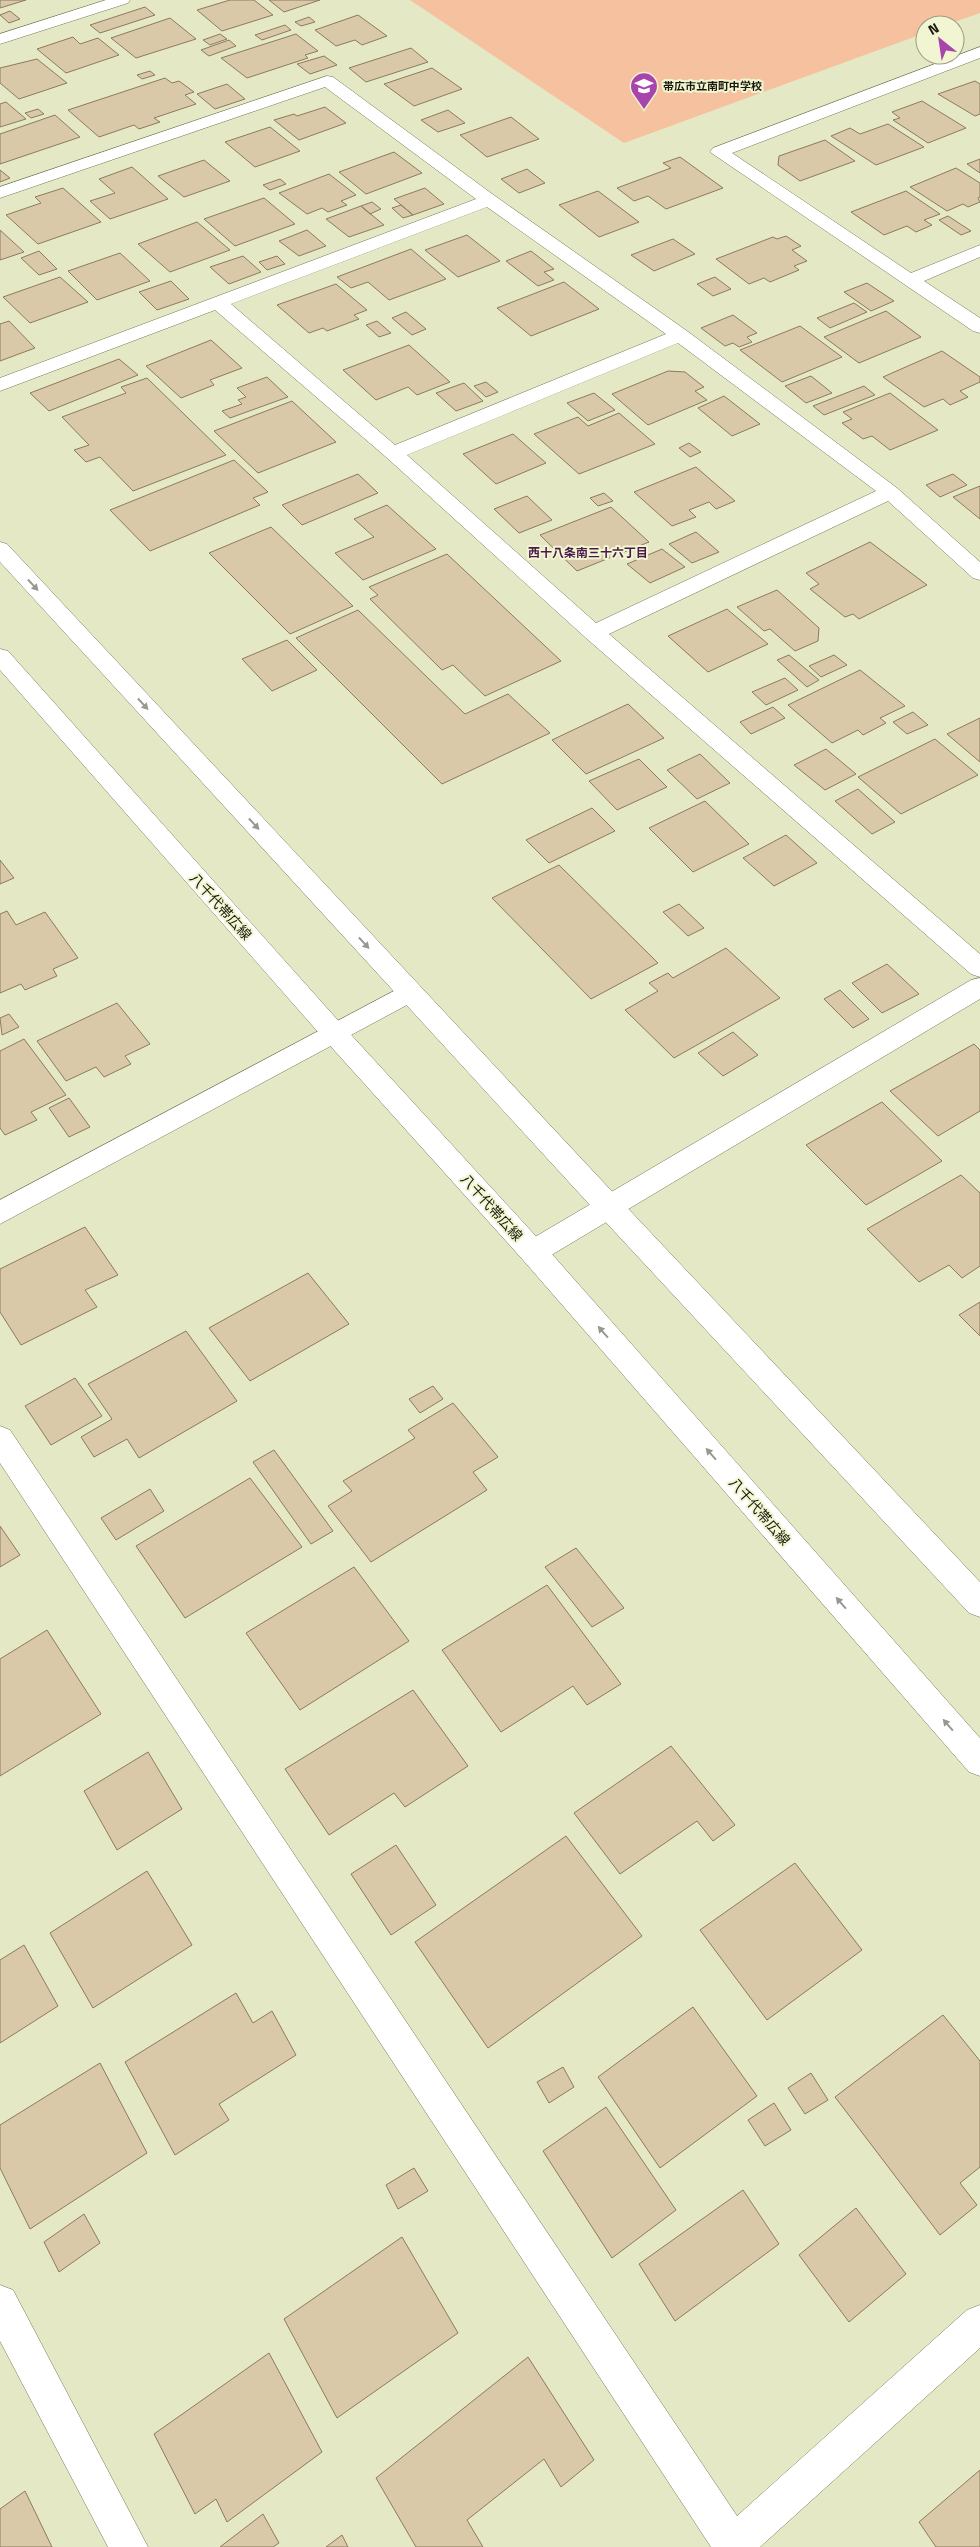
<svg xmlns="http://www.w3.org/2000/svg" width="980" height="2547" font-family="'Titillium Web','Noto Sans JP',sans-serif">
<rect width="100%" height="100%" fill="#e4e8c4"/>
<path fill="#f6c19f" d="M 410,0 L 980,0 L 980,13 L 946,25 L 925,25 L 925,33 L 624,143 Z"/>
<path fill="#dac9a8" stroke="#8c7b5d" d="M 0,0 L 26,0 L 0,8 Z
M 230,0 L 254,0 L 273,15 L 222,31 L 197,10 Z
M 269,0 L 320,0 L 284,12 Z
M 145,7 L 155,15 L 100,33 L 90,25 Z
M 10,11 L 20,19 L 9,23 L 0,15 Z
M 358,15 L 387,36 L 362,45 L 355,40 L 336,46 L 315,30 Z
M 309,17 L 315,22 L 301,26 L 295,22 Z
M 170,18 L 196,39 L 136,58 L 111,38 Z
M 285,25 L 291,30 L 262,40 L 255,35 Z
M 220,34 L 227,39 L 210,45 L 203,40 Z
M 296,34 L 318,51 L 305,55 L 308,58 L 247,78 L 221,58 Z
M 73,37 L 80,44 L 98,38 L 119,55 L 66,73 L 37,49 Z
M 229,40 L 236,46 L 209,56 L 201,50 Z
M 411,48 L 428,62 L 366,82 L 349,68 Z
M 324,56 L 337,65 L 310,74 L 297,64 Z
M 37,59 L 67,83 L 19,99 L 0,83 L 0,68 Z
M 432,68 L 462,89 L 414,106 L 384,84 Z
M 150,71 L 155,75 L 142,79 L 137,75 Z
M 165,78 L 172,83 L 179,81 L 194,92 L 185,95 L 196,104 L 154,118 L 160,122 L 139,129 L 134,125 L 99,137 L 68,110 Z
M 975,81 L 980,84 L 980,114 L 975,116 L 938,94 Z
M 227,84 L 245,99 L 215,109 L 197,94 Z
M 922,101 L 966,128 L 928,143 L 893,120 L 900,118 L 892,112 Z
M 6,102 L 26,119 L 0,127 L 0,104 Z
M 325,107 L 346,123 L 299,140 L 274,120 L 294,114 L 297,116 Z
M 38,109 L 44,114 L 31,118 L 25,113 Z
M 448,110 L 465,123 L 438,132 L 421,120 Z
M 55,115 L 80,137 L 0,164 L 0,134 Z
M 511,117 L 539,139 L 487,157 L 460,135 Z
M 888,124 L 924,147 L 876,165 L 831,136 L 850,128 L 860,134 Z
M 270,127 L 300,151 L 255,167 L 225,142 Z
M 825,140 L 855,161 L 800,181 L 778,165 L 779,156 Z
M 394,152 L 422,173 L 366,194 L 339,172 Z
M 680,157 L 723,188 L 666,209 L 648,196 L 634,201 L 617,188 L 671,168 L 663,163 Z
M 980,159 L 980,173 L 967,164 Z
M 204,160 L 230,181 L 184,197 L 158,176 Z
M 132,167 L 168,199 L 110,219 L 90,201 L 115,193 L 99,179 Z
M 956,168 L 980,183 L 980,197 L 978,198 L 980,202 L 968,207 L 963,204 L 947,211 L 910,187 Z
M 527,169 L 545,183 L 519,193 L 501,179 Z
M 0,170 L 10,178 L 0,182 Z
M 329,174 L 356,195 L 341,201 L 347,205 L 328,212 L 322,208 L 307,214 L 279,193 Z
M 280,179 L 286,184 L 270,190 L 263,185 Z
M 63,188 L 101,222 L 38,244 L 6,215 L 41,203 L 35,197 Z
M 425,188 L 444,204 L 413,215 L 394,199 Z
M 598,191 L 639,222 L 599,237 L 559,205 Z
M 906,191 L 940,214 L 924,220 L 932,225 L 916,232 L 907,226 L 884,235 L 851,212 Z
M 264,198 L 295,224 L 235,246 L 204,219 Z
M 372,202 L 381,209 L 370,214 L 361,206 Z
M 401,205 L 413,215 L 403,218 L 392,208 Z
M 361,206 L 384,225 L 349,237 L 326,219 Z
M 948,216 L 971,231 L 961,235 L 939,220 Z
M 197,222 L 230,250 L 170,272 L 138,244 Z
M 0,230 L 24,252 L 0,260 Z
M 307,230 L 326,246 L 299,256 L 279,241 Z
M 467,235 L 500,261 L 458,277 L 425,250 Z
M 786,236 L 801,246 L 792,250 L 807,261 L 794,266 L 799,270 L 770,282 L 764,278 L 749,284 L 716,259 L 773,237 L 777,239 Z
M 673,239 L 695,254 L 654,271 L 631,255 Z
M 411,249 L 446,279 L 389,300 L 368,282 L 351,288 L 337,277 Z
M 39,251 L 57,269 L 39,275 L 21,258 Z
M 531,251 L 554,269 L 544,272 L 554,280 L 538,286 L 506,261 Z
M 120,253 L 150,281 L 97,300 L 68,271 Z
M 243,256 L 261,272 L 229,284 L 210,267 Z
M 277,256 L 285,264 L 267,270 L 259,262 Z
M 60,277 L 88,302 L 30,323 L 3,297 Z
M 715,277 L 731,289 L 713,296 L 697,284 Z
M 171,281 L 189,299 L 157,310 L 139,292 Z
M 564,282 L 599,309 L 531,336 L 497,308 Z
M 867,283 L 894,301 L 871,311 L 844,292 Z
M 336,284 L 367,310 L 354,315 L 359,319 L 327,331 L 323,328 L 309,333 L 277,305 Z
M 854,303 L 867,312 L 830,328 L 817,318 Z
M 886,311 L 921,337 L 859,363 L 824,337 Z
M 406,312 L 426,329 L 412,335 L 392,318 Z
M 733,315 L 757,333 L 747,337 L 752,342 L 739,347 L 733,343 L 725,346 L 701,328 Z
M 9,321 L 35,348 L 0,361 L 0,324 Z
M 377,321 L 391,333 L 379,337 L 366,325 Z
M 800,326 L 842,357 L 782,382 L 740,350 Z
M 211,340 L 242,368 L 210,380 L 214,385 L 181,398 L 146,366 Z
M 409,345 L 450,382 L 417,395 L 408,387 L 376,400 L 343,370 Z
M 942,351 L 980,377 L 980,382 L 960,391 L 968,397 L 950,405 L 943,399 L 924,407 L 883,377 Z
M 119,359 L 138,375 L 49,411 L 30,393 Z
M 668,371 L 685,372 L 704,387 L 695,391 L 707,400 L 648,425 L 612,394 Z
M 811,376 L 832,393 L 806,403 L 785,386 Z
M 267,377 L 288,397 L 230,418 L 222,411 L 242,404 L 238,400 L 246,397 L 237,388 Z
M 147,378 L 226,455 L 133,491 L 100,457 L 86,462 L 74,450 L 89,445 L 62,417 L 126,393 L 121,387 Z
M 486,382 L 498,392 L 486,397 L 474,386 Z
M 464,383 L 483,401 L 456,411 L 436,393 Z
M 864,386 L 875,395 L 824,415 L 813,406 Z
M 594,393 L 615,410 L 588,421 L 567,403 Z
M 890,393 L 938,430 L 890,450 L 872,436 L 863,439 L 842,423 L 852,419 L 843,412 Z
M 724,396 L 760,424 L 732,436 L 698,408 Z
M 292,401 L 336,442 L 258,473 L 214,431 Z
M 619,413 L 655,444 L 579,474 L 534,434 L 578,417 L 588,426 Z
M 513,434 L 546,463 L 496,484 L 463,454 Z
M 689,443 L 701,452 L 690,457 L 679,448 Z
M 234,460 L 268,492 L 253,498 L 260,505 L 150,551 L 110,510 Z
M 696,467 L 735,501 L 716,509 L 709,502 L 689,510 L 696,517 L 672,526 L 634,492 Z
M 358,474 L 378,493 L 302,525 L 282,505 Z
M 953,474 L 967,485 L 940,497 L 926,485 Z
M 980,486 L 980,519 L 953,497 Z
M 604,493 L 613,501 L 598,506 L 590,498 Z
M 527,496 L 552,520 L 519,533 L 494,509 Z
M 387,505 L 436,549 L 363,580 L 335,553 L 374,537 L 354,519 Z
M 611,507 L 649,542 L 577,571 L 540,535 Z
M 271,527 L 353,606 L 290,634 L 209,553 Z
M 696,532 L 719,552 L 692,563 L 669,544 Z
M 870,542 L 927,585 L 859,619 L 853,614 L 845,617 L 810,589 L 819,584 L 806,573 Z
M 662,549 L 685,567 L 650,583 L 627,564 Z
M 447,554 L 561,661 L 485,696 L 453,665 L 442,670 L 370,599 L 378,595 L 369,587 Z
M 777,590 L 819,628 L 818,641 L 795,651 L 770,629 L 764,631 L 737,607 Z
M 727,609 L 768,644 L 708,672 L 668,636 Z
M 358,610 L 465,714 L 508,694 L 550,733 L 442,784 L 296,638 Z
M 287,640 L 317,670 L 272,691 L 242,659 Z
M 789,655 L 819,680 L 807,687 L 777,660 Z
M 834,655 L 847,665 L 821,677 L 809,666 Z
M 860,670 L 905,706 L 880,718 L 886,723 L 863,735 L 858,730 L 832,743 L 788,705 Z
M 785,678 L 798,690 L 766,705 L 752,692 Z
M 628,704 L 664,738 L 586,774 L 552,740 Z
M 773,707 L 785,718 L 751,734 L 740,722 Z
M 913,712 L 928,725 L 907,734 L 893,722 Z
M 980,718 L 980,762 L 947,734 Z
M 935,739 L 978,775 L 901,814 L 858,777 Z
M 826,749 L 856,774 L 825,790 L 794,765 Z
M 700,754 L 730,783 L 697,799 L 667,770 Z
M 639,759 L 667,787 L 617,810 L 589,781 Z
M 858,789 L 895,822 L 872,834 L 835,801 Z
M 705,801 L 749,844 L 693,872 L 649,828 Z
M 592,808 L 615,831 L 549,863 L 526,840 Z
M 786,835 L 817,863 L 774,886 L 743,858 Z
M 0,860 L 14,878 L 0,884 Z
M 559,865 L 658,963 L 591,999 L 492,898 Z
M 679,904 L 704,928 L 688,936 L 663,912 Z
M 7,911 L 16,925 L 45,912 L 78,958 L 53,969 L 57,976 L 25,990 L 21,984 L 0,993 L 0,914 Z
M 726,948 L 780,998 L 674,1058 L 625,1010 L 658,991 L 649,983 L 668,973 L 673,978 Z
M 887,964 L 919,994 L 882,1013 L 852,983 Z
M 840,990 L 869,1019 L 853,1028 L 824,999 Z
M 117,1003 L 150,1044 L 125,1056 L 131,1064 L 104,1077 L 96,1067 L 66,1081 L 37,1041 Z
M 9,1014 L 19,1027 L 2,1035 L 0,1018 Z
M 733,1032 L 758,1055 L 723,1076 L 698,1053 Z
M 24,1039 L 66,1095 L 31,1112 L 37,1120 L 5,1135 L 0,1128 L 0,1051 Z
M 974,1044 L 980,1050 L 980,1111 L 938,1136 L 890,1091 Z
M 69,1098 L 90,1127 L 69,1137 L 49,1108 Z
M 882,1102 L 942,1161 L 866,1205 L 806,1145 Z
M 961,1175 L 980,1193 L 980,1266 L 962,1278 L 949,1265 L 919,1282 L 867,1229 Z
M 85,1227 L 118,1275 L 85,1290 L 97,1307 L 21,1345 L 0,1312 L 0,1269 Z
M 308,1273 L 349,1324 L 250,1381 L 209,1328 Z
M 980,1302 L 980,1336 L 959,1315 Z
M 186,1331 L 237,1401 L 139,1458 L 127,1439 L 94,1457 L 81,1437 L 112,1419 L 88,1384 Z
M 75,1378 L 102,1416 L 51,1445 L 25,1406 Z
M 433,1386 L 443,1399 L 420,1413 L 409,1399 Z
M 453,1403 L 498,1457 L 473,1472 L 487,1490 L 371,1562 L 328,1506 L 352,1491 L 343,1481 L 415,1438 L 408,1430 Z
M 274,1450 L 333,1531 L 311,1544 L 253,1462 Z
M 250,1478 L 302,1547 L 185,1618 L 136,1546 Z
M 150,1489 L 164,1511 L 116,1540 L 101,1518 Z
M 0,1526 L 20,1555 L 0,1567 Z
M 576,1548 L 624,1608 L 592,1627 L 545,1567 Z
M 354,1567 L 409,1641 L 300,1710 L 246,1633 Z
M 547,1585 L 621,1684 L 587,1705 L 573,1686 L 501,1732 L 442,1650 Z
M 47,1630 L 101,1714 L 0,1776 L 0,1659 Z
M 413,1690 L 468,1766 L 405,1807 L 394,1793 L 329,1835 L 285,1769 Z
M 671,1746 L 735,1825 L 713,1841 L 697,1821 L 620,1874 L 574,1813 Z
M 148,1752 L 182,1809 L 117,1850 L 84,1791 Z
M 566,1836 L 642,1936 L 488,2048 L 415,1942 Z
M 396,1845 L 436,1905 L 391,1935 L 351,1874 Z
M 795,1863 L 862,1950 L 767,2020 L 700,1930 Z
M 147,1871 L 192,1945 L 93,2008 L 50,1933 Z
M 24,1945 L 58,2006 L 0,2043 L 0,1960 Z
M 236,1993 L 253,2023 L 272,2011 L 296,2055 L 219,2104 L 229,2120 L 175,2155 L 125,2062 Z
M 693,2007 L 757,2096 L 660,2168 L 598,2077 Z
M 943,2015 L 980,2061 L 980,2167 L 960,2183 L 977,2205 L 940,2235 L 835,2097 Z
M 100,2063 L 147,2153 L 30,2229 L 0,2168 L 0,2125 Z
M 563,2067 L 574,2087 L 549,2103 L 537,2082 Z
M 811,2073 L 828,2100 L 805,2114 L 788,2088 Z
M 774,2103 L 791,2130 L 765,2146 L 748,2120 Z
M 606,2107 L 676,2210 L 612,2258 L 543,2151 Z
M 414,2168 L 428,2191 L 398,2209 L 386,2185 Z
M 743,2190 L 779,2244 L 675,2321 L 639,2264 Z
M 856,2208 L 906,2274 L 849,2322 L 799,2255 Z
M 84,2214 L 100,2243 L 59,2272 L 44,2242 Z
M 402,2237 L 458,2333 L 337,2418 L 284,2319 Z
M 269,2353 L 322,2452 L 227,2522 L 216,2499 L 195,2514 L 154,2434 Z
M 528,2357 L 594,2460 L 561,2487 L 544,2459 L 467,2520 L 483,2547 L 416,2547 L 376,2478 Z
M 980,2470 L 980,2547 L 936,2547 L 919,2522 Z
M 25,2491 L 52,2547 L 0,2547 L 0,2509 Z
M 263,2514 L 279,2543 L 273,2547 L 220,2547 Z
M 342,2535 L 348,2547 L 326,2547 Z"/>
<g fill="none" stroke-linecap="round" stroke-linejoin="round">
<g stroke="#747757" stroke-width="1">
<path id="minor" d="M 106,0 L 130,0 L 128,3 L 0,44 L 0,34 Z
M 980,47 L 980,58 L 732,153 L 911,273 L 980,245 L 980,257 L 924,281 L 980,318 L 980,333 L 973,331 L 710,152 L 713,148 Z
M 327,76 L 333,77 L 495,196 L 687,331 L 897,488 L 980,562 L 980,580 L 973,578 L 888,501 L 609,634 L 980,954 L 980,977 L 971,974 L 586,638 L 386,457 L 215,310 L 0,391 L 0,378 L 476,199 L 325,87 L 0,198 L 0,187 ZM 487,207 L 666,334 L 395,445 L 231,304 ZM 678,343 L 876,491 L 596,623 L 407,455 Z
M 980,978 L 980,999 L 543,1260 L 533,1263 L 523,1260 L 519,1252 L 523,1244 L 971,980 Z
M 409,983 L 418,985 L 421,992 L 418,999 L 0,1224 L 0,1200 Z
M 0,1426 L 10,1430 L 737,2516 L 967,2310 L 980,2305 L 980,2348 L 760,2547 L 711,2547 L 0,1463 Z
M 0,2285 L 13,2290 L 148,2547 L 108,2547 L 0,2341 Z"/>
</g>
<g stroke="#747757" stroke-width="1">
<path id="major" d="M 0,542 L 7,544 L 620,1200 L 980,1582 L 980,1617 L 969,1613 L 600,1216 L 0,562 Z
M 0,649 L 8,651 L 343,1026 L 543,1244 L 980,1738 L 980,1776 L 969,1772 L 523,1260 L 325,1040 L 0,670 Z"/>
</g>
<use href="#minor" fill="#fff" fill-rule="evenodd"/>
<use href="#major" fill="#fff" fill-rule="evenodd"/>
</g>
<defs><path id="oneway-solid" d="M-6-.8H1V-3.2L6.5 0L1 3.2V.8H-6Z" transform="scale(1.25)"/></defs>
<g fill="#979892">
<use href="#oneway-solid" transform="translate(33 585) rotate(47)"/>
<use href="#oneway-solid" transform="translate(143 704) rotate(47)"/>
<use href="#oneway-solid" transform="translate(254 824) rotate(47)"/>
<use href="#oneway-solid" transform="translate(364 943) rotate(47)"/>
<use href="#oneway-solid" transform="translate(603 1332) rotate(-131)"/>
<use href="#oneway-solid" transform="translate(711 1454) rotate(-131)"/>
<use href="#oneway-solid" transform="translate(841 1603) rotate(-131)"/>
<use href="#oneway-solid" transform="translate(948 1725) rotate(-131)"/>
</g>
<defs>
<g id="school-pin" transform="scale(1.4375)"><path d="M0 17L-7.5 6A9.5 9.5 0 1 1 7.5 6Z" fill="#a845ac" stroke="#f1f5d1"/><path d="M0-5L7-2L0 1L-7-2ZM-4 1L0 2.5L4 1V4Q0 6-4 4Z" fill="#fff"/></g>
</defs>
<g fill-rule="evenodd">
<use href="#school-pin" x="644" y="86"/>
</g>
<g text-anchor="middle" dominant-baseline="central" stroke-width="4" stroke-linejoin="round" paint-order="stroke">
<g font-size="11" font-weight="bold" fill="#18190c" stroke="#f1f5d1" text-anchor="start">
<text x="663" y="86">帯広市立南町中学校</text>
</g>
<g font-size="12" font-weight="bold" fill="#4a1a4c" stroke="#f1f5d1">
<text x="588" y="552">西十八条南三十六丁目</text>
</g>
<g font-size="14" fill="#18190c" stroke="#f1f5d1">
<text transform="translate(221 906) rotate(48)">八千代帯広線</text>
<text transform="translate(492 1207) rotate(48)">八千代帯広線</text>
<text transform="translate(760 1511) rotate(49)">八千代帯広線</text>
</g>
</g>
<g transform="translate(940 40) rotate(330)"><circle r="24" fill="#f1f5d1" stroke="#9a9d82"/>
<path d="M0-4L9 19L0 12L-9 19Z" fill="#a845ac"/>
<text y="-8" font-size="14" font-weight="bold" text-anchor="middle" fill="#18190c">N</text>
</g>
</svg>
